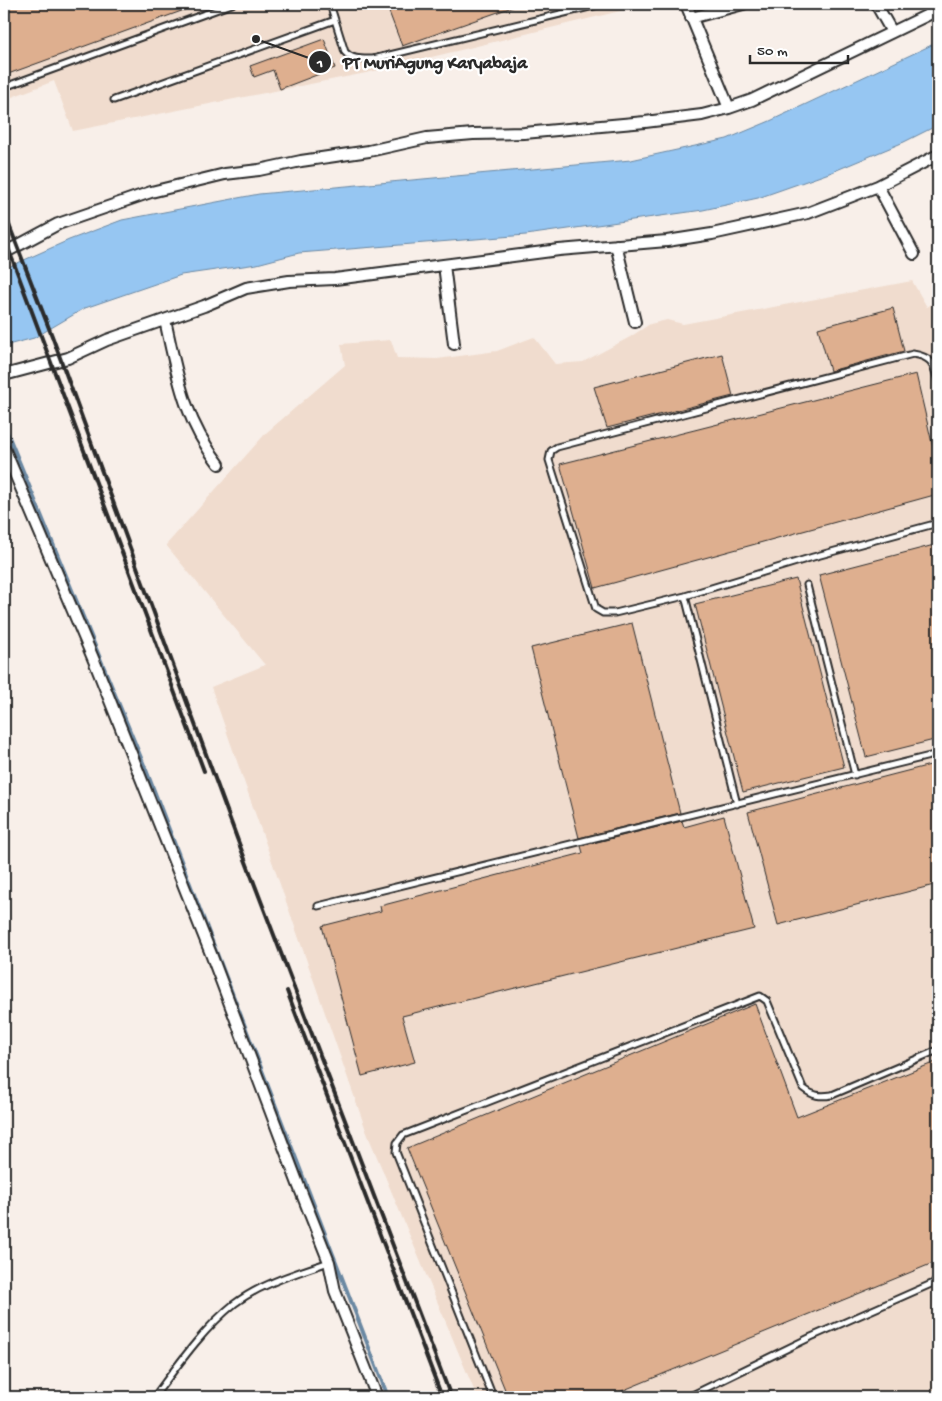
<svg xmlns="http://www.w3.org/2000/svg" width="942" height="1401" font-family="'Gochi Hand',sans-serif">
<rect width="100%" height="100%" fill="#f8efe9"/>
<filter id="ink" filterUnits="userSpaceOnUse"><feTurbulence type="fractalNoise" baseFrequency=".02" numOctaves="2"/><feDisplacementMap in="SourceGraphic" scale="10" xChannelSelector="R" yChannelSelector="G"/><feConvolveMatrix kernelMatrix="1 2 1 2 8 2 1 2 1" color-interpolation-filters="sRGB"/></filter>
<g filter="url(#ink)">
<path fill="#f0dcce" d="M 4,4 L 649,4 L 366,73 L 73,131 L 54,81 L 4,100 Z
M 912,281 L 927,307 L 938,300 L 938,1397 L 477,1397 L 367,1133 L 211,687 L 265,665 L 166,545 L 266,433 L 345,365 L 341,344 L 391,340 L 397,358 L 437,359 L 497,351 L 534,337 L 555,364 L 583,362 L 630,337 L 650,324 L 667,320 L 683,324 Z"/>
<path fill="#96c6f2" stroke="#6b88a2" d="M 938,42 L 938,125 L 904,142 L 832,172 L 758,198 L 703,210 L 526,235 L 299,253 L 257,264 L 181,275 L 85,308 L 34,338 L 4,346 L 4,269 L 69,240 L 122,220 L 259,194 L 631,160 L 727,139 L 770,121 Z"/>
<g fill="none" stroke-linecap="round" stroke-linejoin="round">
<path stroke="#6b88a2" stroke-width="4" d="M 4,425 L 146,770 L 388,1397"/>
</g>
<path fill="#deaf8f" stroke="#2b2b2b" d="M 4,4 L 198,4 L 198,5 L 8,74 L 4,63 Z
M 386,4 L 518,4 L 518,5 L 402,46 Z
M 324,39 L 335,68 L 280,89 L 273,70 L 254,77 L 250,66 Z
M 893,308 L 904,351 L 830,371 L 818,328 Z
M 722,354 L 733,396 L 607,428 L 594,387 Z
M 916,374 L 938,469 L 938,494 L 595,588 L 560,464 Z
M 938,544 L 938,739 L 866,757 L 819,575 Z
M 796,579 L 844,767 L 743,792 L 695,604 Z
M 632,623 L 680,813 L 579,838 L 531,648 Z
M 938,763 L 938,884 L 778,925 L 748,812 Z
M 724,816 L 754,929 L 402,1016 L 415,1062 L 362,1076 L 322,926 L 381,911 L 380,906 L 583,853 L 581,846 L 682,821 L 684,827 Z
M 755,1004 L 797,1117 L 938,1061 L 938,1261 L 607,1397 L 508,1397 L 407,1148 Z"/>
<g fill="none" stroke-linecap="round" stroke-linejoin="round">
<g stroke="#2b2b2b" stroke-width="9">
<path id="lane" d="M 330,4 L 345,52 C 352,60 362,59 373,59 L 602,4
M 4,85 L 10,85 L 232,4
M 114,100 L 335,20
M 938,381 C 933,363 932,357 913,354 L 557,447 L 551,451 L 549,460 L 596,609 L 603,613 L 615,613 L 685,596 L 813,557 L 938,523
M 807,585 L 855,775
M 685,596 L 737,804
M 318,906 L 938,754
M 154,1397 C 178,1365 203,1329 234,1304 C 262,1283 297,1273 329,1262
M 493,1397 L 396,1152 L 397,1143 L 403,1135 L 760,996 L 767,1001 L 803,1088 C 813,1096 820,1097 832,1095 L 938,1050
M 688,1397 L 811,1337 L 938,1281"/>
</g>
<g stroke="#2b2b2b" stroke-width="14">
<path id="street" d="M 686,4 L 729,108 L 752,100 L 938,10
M 876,4 L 892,32
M 691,18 L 743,4
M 878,186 L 914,254
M 616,245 L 635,322
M 4,253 L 58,224 L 151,192 L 225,174 L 259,170 L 301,161 L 369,151 L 427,138 L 473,134 L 524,133 L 645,122 L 702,115 L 729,108
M 444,265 L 454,344
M 165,320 C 177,374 184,420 219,464
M 4,375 L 68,358 L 107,340 L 204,306 L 246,288 L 289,281 L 335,279 L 559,250 L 667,241 L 712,234 L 808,213 L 878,186 L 938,155
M 4,448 L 95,663 L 211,954 L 298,1184 L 329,1262 L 335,1291 L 377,1397"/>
</g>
<use href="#lane" stroke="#fff" stroke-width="5"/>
<use href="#street" stroke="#fff" stroke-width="10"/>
<path stroke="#2b2b2b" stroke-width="4" d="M 4,212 L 52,336 L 238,841 L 451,1397
M 4,237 L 204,771
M 287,991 L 442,1397"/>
</g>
</g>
<path fill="none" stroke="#2b2b2b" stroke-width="2" d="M256 39L320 62"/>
<g fill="#2b2b2b" stroke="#fff" stroke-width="2">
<circle cx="256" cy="39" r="5"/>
<circle cx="320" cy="62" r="12"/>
</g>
<g font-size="15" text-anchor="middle" font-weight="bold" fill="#fff">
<text x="320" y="67">1</text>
</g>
<g font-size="18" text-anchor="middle" font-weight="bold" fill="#2b2b2b" stroke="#fff" stroke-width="4.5" stroke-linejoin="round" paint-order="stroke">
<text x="435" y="68">PT MuriAgung Karyabaja</text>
</g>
<rect width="942" height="1401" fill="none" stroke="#fff" stroke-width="20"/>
<rect x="10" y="10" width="922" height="1381" fill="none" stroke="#2b2b2b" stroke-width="2" filter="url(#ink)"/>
<path d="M750 55v8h98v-8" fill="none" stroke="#2b2b2b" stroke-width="2.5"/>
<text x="757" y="55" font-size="15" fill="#2b2b2b" stroke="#ffffff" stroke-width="4" paint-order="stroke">50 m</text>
</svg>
